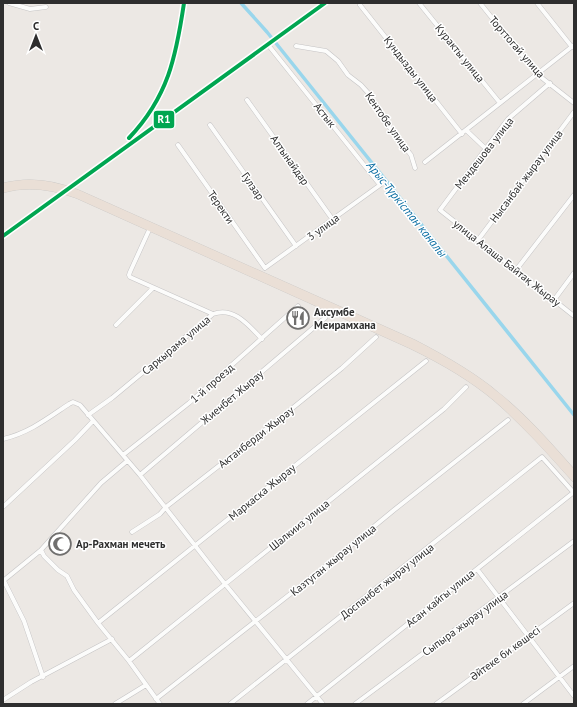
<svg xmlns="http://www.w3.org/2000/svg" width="577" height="707" font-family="'PT Sans',sans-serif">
<rect width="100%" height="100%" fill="#ece8e4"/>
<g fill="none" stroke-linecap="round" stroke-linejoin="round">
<path stroke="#99d6ec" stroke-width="3.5" d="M 241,3 L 267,32 L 574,415"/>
<g stroke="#c5c4c5" stroke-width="5">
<path id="minor" d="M 9,3 L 30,9 L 46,7
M 419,3 L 500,103
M 480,3 L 537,74 L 574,103
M 537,3 L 572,47
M 360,5 L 462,134
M 296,46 L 326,51 L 338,61 L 348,75 L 361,85 L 370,95 L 384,120 L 411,155 L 415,168
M 550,83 L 508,119 L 440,210 L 574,316
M 247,100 L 333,220
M 210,125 L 296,246
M 466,130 L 485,148
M 178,145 L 265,268 L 380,185 L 269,46
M 425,162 L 574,45
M 478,240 L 574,112
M 516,270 L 574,195
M 554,300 L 574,273
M 213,314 C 234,306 249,326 262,339
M 116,325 L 153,288
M 88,415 L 112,398 L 213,314 L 130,277 L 129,275 L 130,272 L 150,228
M 3,439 C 29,433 48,418 69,404 L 73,402 L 80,405 L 140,475 L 225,584 L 323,704
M 123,455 L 189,403 L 298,306
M 140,475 L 325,318
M 3,507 L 75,440 L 93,421
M 132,532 L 160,514 L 166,507 L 279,419 L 342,368 L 376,337
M 41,550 L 44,556 L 58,570 L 67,576 L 74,590 L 98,623 L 129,661 L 160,704
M 477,569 L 574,696
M 3,581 L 41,550 L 101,483 L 127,461
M 4,581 L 24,621 L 43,677
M 98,623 L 426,361
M 129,661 L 444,409 L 466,387
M 156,699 L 326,566 L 394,510 L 508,420
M 3,700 L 31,682 L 112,639
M 115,704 L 146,685
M 230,704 L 542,457 L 574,493
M 307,704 L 574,492
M 355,704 L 574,541
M 436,704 L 574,603
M 523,704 L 574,666"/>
</g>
<g stroke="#c6c5c4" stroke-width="6">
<path id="highway" d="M 3,186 C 29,179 55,183 79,193 L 413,342 C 442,357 471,373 496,394 C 525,417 550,446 574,473
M 3,190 C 28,183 54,187 78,196 L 411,346 C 440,360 469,376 495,398 C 523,422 549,451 574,479"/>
</g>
<use href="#minor" stroke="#fcfcfb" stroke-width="4"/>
<use href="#highway" stroke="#eadfd6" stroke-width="5.5"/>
<g stroke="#fff" stroke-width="7">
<path id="rail-1" d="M 129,138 C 168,97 176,57 184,3
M 3,236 L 325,3"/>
</g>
<use href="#rail-1" stroke="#00a651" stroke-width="4"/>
</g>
<defs>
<g id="restaurant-ring" transform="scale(1.15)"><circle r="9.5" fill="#fff" stroke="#706f6e" stroke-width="1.5"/><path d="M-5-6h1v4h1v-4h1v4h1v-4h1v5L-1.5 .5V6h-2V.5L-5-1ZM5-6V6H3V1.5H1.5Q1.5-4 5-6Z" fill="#706f6e"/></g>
<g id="mosque-ring" transform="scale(1.15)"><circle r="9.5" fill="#fff" stroke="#706f6e" stroke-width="1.5"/><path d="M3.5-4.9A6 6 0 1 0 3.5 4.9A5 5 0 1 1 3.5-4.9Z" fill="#706f6e"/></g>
</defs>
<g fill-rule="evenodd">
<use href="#restaurant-ring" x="298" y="318"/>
<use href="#mosque-ring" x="60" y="544"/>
</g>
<g text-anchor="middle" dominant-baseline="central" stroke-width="3" stroke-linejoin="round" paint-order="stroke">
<g font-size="11" fill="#2e2e2e" stroke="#fff">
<text transform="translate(517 47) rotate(49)">Торттогай улица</text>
<text transform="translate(460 53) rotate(51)">Куракты улица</text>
<text transform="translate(411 69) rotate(52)">Кундызды улица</text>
<text transform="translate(325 115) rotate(52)">Астык</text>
<text transform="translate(388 122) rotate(55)">Кентобе улица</text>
<text transform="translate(484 153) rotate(-52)">Мендешова улица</text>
<text transform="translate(290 160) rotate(55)">Алтынайдар</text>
<text transform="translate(526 176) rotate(-53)">Нысанбай жырау улица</text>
<text transform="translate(253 186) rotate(55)">Гулзар</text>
<text transform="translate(221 207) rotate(55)">Теректи</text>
<text transform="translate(323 227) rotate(-36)">3 улица</text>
<text transform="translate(507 263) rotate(38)">улица Алаша Байтақ Жырау</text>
<text transform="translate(176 345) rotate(-40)">Саркырама улица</text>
<text transform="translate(212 383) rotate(-41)">1-й проезд</text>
<text transform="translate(232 397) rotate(-40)">Жиенбет Жырау</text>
<text transform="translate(256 437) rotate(-38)">Актанберди Жырау</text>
<text transform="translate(262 492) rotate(-39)">Маркаска Жырау</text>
<text transform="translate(299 525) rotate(-39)">Шалкииз улица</text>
<text transform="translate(333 560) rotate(-39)">Казтуган жырау улица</text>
<text transform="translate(387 581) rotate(-38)">Доспанбет жырау улица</text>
<text transform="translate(440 598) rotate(-39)">Асан кайгы улица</text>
<text transform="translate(465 623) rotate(-36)">Сыпыра жырау улица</text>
<text transform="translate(505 653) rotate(-36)">Әйтеке би көшесі</text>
</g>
<g font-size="11" font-weight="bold" fill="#2e2e2e" stroke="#fff" text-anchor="start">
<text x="314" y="312">Аксумбе<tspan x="314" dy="13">Меирамхана</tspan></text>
<text x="76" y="544">Ар-Рахман мечеть</text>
</g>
<g font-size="12" font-style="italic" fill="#0d6fa3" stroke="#fff">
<text transform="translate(407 209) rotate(51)">Арыс-Түркістан каналы</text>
</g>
</g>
<rect stroke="#fff" stroke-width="1.5" x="153" y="110" width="22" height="19" rx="4" fill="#00a651"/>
<g font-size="11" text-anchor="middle" font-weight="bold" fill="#fff">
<text x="164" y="123">R1</text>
</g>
<rect width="577" height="707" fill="none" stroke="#2e2e2e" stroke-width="8"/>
<g transform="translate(36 36)" stroke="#ffffff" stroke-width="3" paint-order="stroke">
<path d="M0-3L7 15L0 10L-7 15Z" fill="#2e2e2e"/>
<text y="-6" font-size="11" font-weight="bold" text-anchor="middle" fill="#2e2e2e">С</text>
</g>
</svg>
